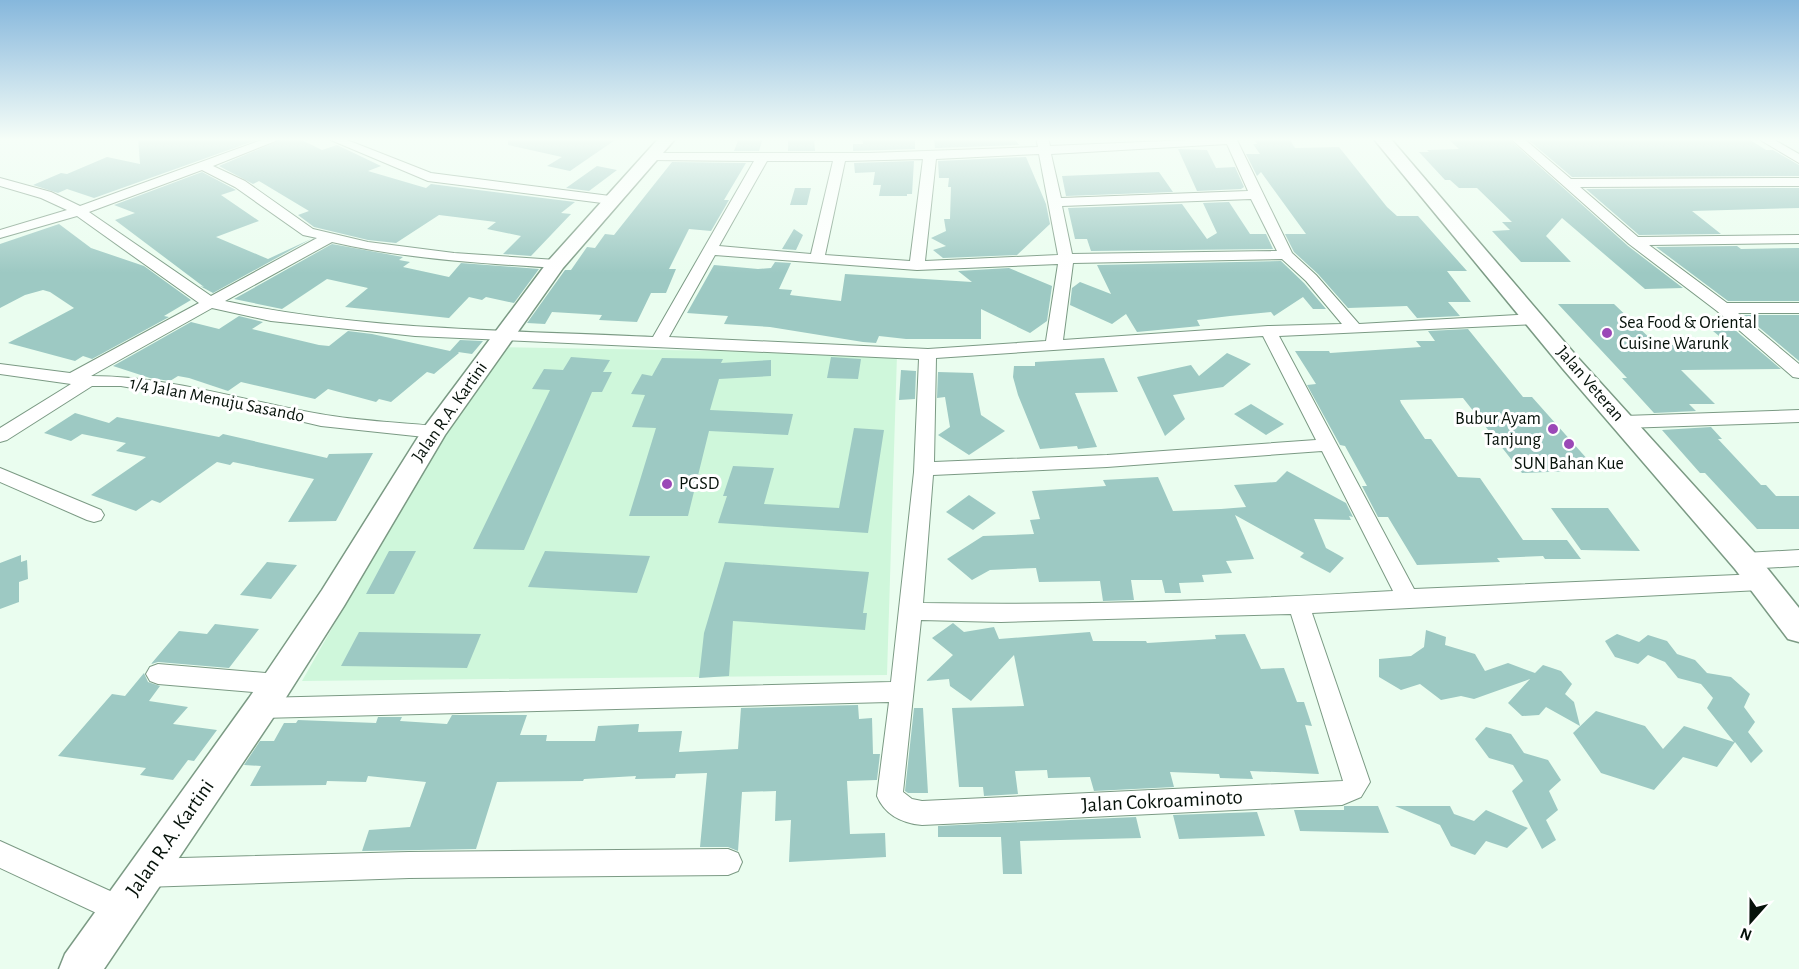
<svg xmlns="http://www.w3.org/2000/svg" width="1799" height="969" font-family="'Alegreya Sans',sans-serif">
<rect width="100%" height="100%" fill="#eafdef"/>
<path fill="#cff7db" d="M 492,347 L 897,354 L 887,675 L 302,681 Z"/>
<path fill="#9dc9c3" d="M 138,138 L 262,138 L 94,198 L 67,189 L 58,193 L 33,185 L 61,173 L 67,174 L 107,157 L 140,164 Z
M 285,138 L 298,138 L 322,150 L 337,145 L 381,166 L 368,171 L 426,188 L 431,184 L 575,202 L 561,213 L 571,214 L 531,256 L 503,254 L 521,236 L 487,229 L 496,222 L 439,215 L 396,243 L 368,240 L 314,227 L 298,215 L 309,211 L 259,181 L 253,184 L 219,166 Z
M 508,138 L 618,138 L 570,171 L 547,166 L 562,157 L 508,145 Z
M 739,138 L 763,138 L 759,151 L 734,151 Z
M 788,138 L 814,138 L 815,151 L 788,151 Z
M 862,138 L 915,138 L 915,149 L 853,151 L 853,144 L 863,144 Z
M 1000,138 L 1014,138 L 1019,145 L 935,148 L 934,139 Z
M 1253,138 L 1289,138 L 1295,148 L 1339,147 L 1387,207 L 1397,216 L 1418,216 L 1467,271 L 1447,271 L 1471,302 L 1448,302 L 1460,316 L 1417,318 L 1407,306 L 1348,308 L 1318,274 L 1294,252 L 1285,234 L 1306,234 L 1261,172 L 1257,176 L 1246,154 L 1260,154 L 1253,144 L 1257,144 Z
M 1447,138 L 1508,138 L 1628,246 L 1683,288 L 1645,289 L 1562,218 L 1546,236 L 1571,262 L 1521,262 L 1492,231 L 1510,230 L 1502,222 L 1512,222 L 1477,188 L 1459,188 L 1450,180 L 1445,180 L 1419,152 L 1429,152 L 1427,150 L 1459,149 Z
M 1526,138 L 1747,138 L 1766,150 L 1773,150 L 1799,165 L 1799,176 L 1572,177 Z
M 1178,149 L 1207,150 L 1216,168 L 1235,167 L 1244,187 L 1241,189 L 1197,191 Z
M 1026,157 L 1046,204 L 1050,224 L 1017,255 L 943,258 L 933,250 L 946,246 L 931,238 L 946,231 L 944,219 L 950,219 L 951,187 L 948,187 L 949,178 L 939,178 L 938,161 Z
M 914,161 L 912,194 L 907,194 L 907,196 L 879,196 L 881,185 L 873,185 L 875,172 L 855,173 L 854,163 Z
M 672,162 L 746,163 L 724,200 L 729,200 L 711,231 L 689,229 L 669,269 L 676,269 L 666,293 L 651,293 L 637,322 L 599,320 L 602,315 L 552,312 L 545,324 L 527,323 L 565,270 L 571,270 L 587,247 L 595,248 L 605,234 L 614,235 Z
M 597,166 L 617,170 L 589,191 L 566,188 Z
M 202,172 L 236,190 L 221,195 L 259,221 L 216,237 L 268,259 L 311,239 L 213,293 L 200,286 L 204,287 L 115,220 L 135,213 L 114,205 Z
M 1159,172 L 1173,192 L 1066,196 L 1062,176 Z
M 795,188 L 811,188 L 807,205 L 790,205 Z
M 1799,188 L 1799,208 L 1692,211 L 1721,234 L 1639,235 L 1586,189 Z
M 1229,202 L 1250,234 L 1266,234 L 1273,249 L 1091,251 L 1087,239 L 1075,239 L 1068,208 L 1182,204 L 1207,239 L 1217,233 L 1203,203 Z
M 59,224 L 91,248 L 144,266 L 191,300 L 164,316 L 169,317 L 92,359 L 83,356 L 75,361 L 8,343 L 74,308 L 50,292 L 43,290 L 25,295 L 0,308 L 0,244 Z
M 794,229 L 803,235 L 796,250 L 782,249 Z
M 332,244 L 403,257 L 399,260 L 410,262 L 403,267 L 449,277 L 461,263 L 539,269 L 514,303 L 486,297 L 482,300 L 469,297 L 449,318 L 345,307 L 368,288 L 327,279 L 282,309 L 234,299 Z
M 1737,246 L 1741,249 L 1799,248 L 1799,301 L 1728,301 L 1656,247 Z
M 1281,261 L 1304,283 L 1326,309 L 1313,309 L 1303,297 L 1274,316 L 1271,312 L 1230,316 L 1197,320 L 1200,326 L 1137,332 L 1126,314 L 1112,324 L 1070,305 L 1072,288 L 1080,282 L 1111,294 L 1097,265 Z
M 775,262 L 791,263 L 779,289 L 792,290 L 790,295 L 841,301 L 845,274 L 972,282 L 958,271 L 1009,268 L 1052,286 L 1047,321 L 1030,333 L 981,309 L 981,339 L 906,339 L 879,336 L 876,343 L 863,342 L 770,327 L 724,324 L 728,316 L 687,313 L 714,265 L 758,269 L 771,268 Z
M 1558,304 L 1614,304 L 1657,345 L 1730,345 L 1713,331 L 1735,330 L 1781,369 L 1681,370 L 1715,404 L 1689,404 L 1696,411 L 1654,413 L 1622,378 L 1627,378 Z
M 1744,315 L 1799,315 L 1799,361 L 1755,324 Z
M 239,316 L 263,322 L 252,329 L 319,345 L 329,346 L 348,331 L 372,334 L 450,351 L 460,340 L 483,341 L 472,354 L 458,352 L 459,353 L 434,374 L 427,372 L 391,402 L 379,399 L 376,402 L 328,389 L 315,399 L 241,382 L 228,391 L 189,378 L 178,376 L 170,381 L 150,378 L 113,366 L 191,322 L 219,329 Z
M 1468,329 L 1523,397 L 1532,397 L 1597,470 L 1522,473 L 1463,398 L 1400,400 L 1401,403 L 1425,439 L 1431,439 L 1458,477 L 1480,478 L 1523,540 L 1567,540 L 1581,559 L 1545,559 L 1543,556 L 1497,558 L 1500,562 L 1417,565 L 1388,517 L 1378,517 L 1362,486 L 1367,486 L 1345,446 L 1340,445 L 1307,385 L 1316,384 L 1295,351 L 1329,351 L 1330,353 L 1421,347 L 1416,341 L 1435,341 L 1428,331 Z
M 1227,353 L 1251,364 L 1223,387 L 1173,395 L 1185,419 L 1165,436 L 1137,377 L 1191,365 L 1199,376 Z
M 571,357 L 610,360 L 603,372 L 612,372 L 602,392 L 592,392 L 524,550 L 473,549 L 550,390 L 532,389 L 544,369 L 563,370 Z
M 831,357 L 861,359 L 858,379 L 827,378 Z
M 662,358 L 723,359 L 721,363 L 771,360 L 771,376 L 719,379 L 710,410 L 793,414 L 788,435 L 709,431 L 688,516 L 629,516 L 656,428 L 632,427 L 645,395 L 631,394 L 642,374 L 652,376 Z
M 1104,358 L 1118,392 L 1075,393 L 1097,447 L 1078,449 L 1077,446 L 1040,449 L 1018,395 L 1013,377 L 1014,366 L 1035,366 L 1035,362 Z
M 901,370 L 916,371 L 915,399 L 899,400 Z
M 938,372 L 973,373 L 981,415 L 1005,431 L 969,455 L 938,435 L 950,427 L 945,397 L 937,398 Z
M 1251,404 L 1284,424 L 1266,435 L 1234,414 Z
M 75,413 L 109,423 L 117,417 L 219,437 L 223,434 L 327,458 L 329,454 L 373,453 L 336,521 L 288,522 L 314,479 L 233,462 L 230,465 L 217,462 L 160,503 L 152,500 L 136,511 L 91,495 L 146,457 L 116,451 L 126,443 L 82,434 L 71,441 L 44,433 Z
M 1711,427 L 1722,439 L 1718,439 L 1761,485 L 1766,485 L 1776,496 L 1799,496 L 1799,529 L 1757,529 L 1705,473 L 1700,473 L 1662,430 Z
M 854,428 L 884,430 L 868,533 L 718,523 L 727,496 L 723,496 L 733,466 L 774,468 L 764,504 L 839,508 Z
M 1287,471 L 1346,503 L 1353,517 L 1349,516 L 1351,520 L 1314,519 L 1326,548 L 1344,558 L 1330,573 L 1300,557 L 1304,553 L 1235,515 L 1254,559 L 1226,561 L 1232,573 L 1202,575 L 1204,582 L 1179,583 L 1181,593 L 1165,593 L 1162,580 L 1131,580 L 1134,600 L 1103,601 L 1100,581 L 1039,582 L 1036,568 L 990,570 L 972,580 L 947,559 L 983,536 L 1034,534 L 1030,520 L 1040,519 L 1032,491 L 1106,486 L 1103,480 L 1158,477 L 1173,511 L 1221,509 L 1246,507 L 1234,485 L 1276,482 Z
M 969,495 L 996,513 L 973,530 L 946,512 Z
M 1551,508 L 1608,508 L 1640,551 L 1581,550 Z
M 389,551 L 416,551 L 394,594 L 366,594 Z
M 545,551 L 650,556 L 637,593 L 528,587 Z
M 21,555 L 21,562 L 27,560 L 28,579 L 19,582 L 19,602 L 0,609 L 0,563 Z
M 267,562 L 297,565 L 271,599 L 240,595 Z
M 725,562 L 869,572 L 863,613 L 867,613 L 865,630 L 733,621 L 729,676 L 699,678 L 704,633 Z
M 953,623 L 964,632 L 994,627 L 999,639 L 1090,632 L 1093,641 L 1146,641 L 1147,643 L 1216,639 L 1215,635 L 1245,634 L 1261,669 L 1284,668 L 1297,702 L 1304,702 L 1312,726 L 1305,725 L 1319,774 L 1250,771 L 1253,779 L 1220,778 L 1219,774 L 1170,772 L 1174,787 L 1094,791 L 1090,777 L 1048,778 L 1047,770 L 1015,771 L 1018,794 L 984,796 L 983,787 L 959,787 L 952,708 L 1024,706 L 1014,655 L 971,701 L 950,686 L 949,679 L 926,681 L 953,655 L 932,638 Z
M 215,624 L 259,629 L 229,668 L 158,662 L 151,664 L 179,631 L 207,634 Z
M 1426,630 L 1446,637 L 1445,645 L 1475,654 L 1485,671 L 1508,663 L 1535,673 L 1543,665 L 1561,671 L 1572,684 L 1565,694 L 1574,702 L 1580,726 L 1546,707 L 1539,715 L 1522,716 L 1508,703 L 1530,679 L 1474,699 L 1461,696 L 1441,700 L 1420,684 L 1401,690 L 1379,677 L 1379,659 L 1411,656 L 1424,647 Z
M 359,632 L 481,634 L 467,668 L 341,666 Z
M 1617,634 L 1639,642 L 1648,635 L 1667,641 L 1677,654 L 1695,660 L 1707,673 L 1731,677 L 1750,694 L 1744,707 L 1755,722 L 1748,732 L 1763,751 L 1751,763 L 1735,742 L 1717,767 L 1683,757 L 1654,790 L 1601,773 L 1573,733 L 1596,711 L 1645,726 L 1663,749 L 1684,726 L 1734,742 L 1707,708 L 1713,698 L 1701,684 L 1678,678 L 1665,662 L 1648,655 L 1638,664 L 1615,657 L 1605,641 Z
M 144,673 L 148,682 L 160,686 L 149,701 L 188,707 L 173,724 L 217,730 L 194,761 L 188,760 L 173,780 L 140,775 L 146,768 L 58,756 L 112,694 L 125,696 Z
M 858,705 L 859,719 L 872,718 L 873,754 L 880,754 L 877,780 L 847,781 L 850,834 L 885,833 L 886,857 L 789,862 L 791,820 L 775,821 L 776,791 L 742,792 L 738,851 L 728,847 L 700,847 L 707,773 L 676,774 L 675,778 L 635,779 L 636,776 L 584,779 L 583,781 L 497,782 L 476,849 L 362,851 L 369,830 L 410,827 L 426,782 L 368,776 L 366,782 L 327,781 L 326,785 L 250,786 L 261,766 L 244,765 L 260,741 L 274,741 L 284,723 L 296,723 L 298,720 L 376,723 L 378,717 L 402,717 L 400,721 L 447,724 L 452,715 L 527,715 L 520,735 L 547,735 L 546,741 L 595,741 L 598,726 L 639,724 L 638,732 L 682,731 L 679,752 L 738,749 L 741,708 Z
M 914,708 L 923,708 L 928,793 L 908,793 L 905,791 Z
M 1486,727 L 1511,734 L 1524,753 L 1548,760 L 1561,780 L 1549,791 L 1558,810 L 1546,820 L 1556,840 L 1542,849 L 1512,791 L 1523,781 L 1513,765 L 1489,758 L 1475,739 Z
M 1344,806 L 1378,806 L 1389,833 L 1300,831 L 1294,810 L 1344,810 Z
M 1395,806 L 1450,806 L 1454,814 L 1474,821 L 1486,810 L 1528,828 L 1507,848 L 1486,841 L 1475,855 L 1451,846 L 1440,825 Z
M 1257,812 L 1265,836 L 1179,839 L 1173,815 Z
M 1136,817 L 1141,838 L 1020,841 L 1022,874 L 1003,874 L 1001,837 L 938,837 L 938,826 Z"/>
<g fill="none" stroke-linecap="round" stroke-linejoin="round">
<g stroke="#7b9a84" stroke-width="2">
<path id="street" d="M 267,138 L 283,138 L 213,166 L 245,181 L 313,229 L 368,242 L 454,253 L 556,260 L 563,264 L 556,268 C 481,263 405,259 332,242 L 225,301 C 364,331 510,330 653,337 L 754,161 L 650,160 L 644,156 L 646,153 L 869,153 L 1038,147 L 1036,138 L 1048,138 L 1050,146 L 1236,138 L 1292,253 L 1316,275 L 1359,324 L 1534,314 L 1542,319 L 1534,324 L 1279,336 L 1414,589 L 1760,574 L 1768,576 L 1771,582 L 1768,588 L 1760,590 L 1312,613 L 1370,782 L 1361,797 L 1342,805 L 922,825 C 902,823 885,815 877,796 L 889,702 L 261,718 L 252,715 L 249,708 L 252,701 L 261,698 L 891,682 L 914,472 L 919,359 L 415,336 L 271,321 L 212,308 L 91,376 C 168,376 244,401 320,414 C 358,421 396,422 434,426 L 440,428 L 443,432 L 440,436 L 434,438 L 321,426 L 236,406 L 121,386 L 92,386 L 7,440 L 0,442 L 0,428 L 71,384 L 0,374 L 0,364 L 70,373 L 199,303 L 77,216 L 0,238 L 0,230 L 67,210 L 41,198 L 0,186 L 0,178 L 51,192 L 80,206 ZM 1227,144 L 1248,191 L 1061,198 L 1051,154 ZM 1039,154 L 1058,255 L 925,261 L 936,159 ZM 923,159 L 910,261 L 825,255 L 845,161 ZM 767,161 L 833,161 L 811,254 L 719,246 ZM 202,170 L 235,187 L 303,235 L 317,238 L 211,296 L 89,212 ZM 1251,199 L 1277,251 L 1072,254 L 1062,206 ZM 715,255 L 917,270 L 1058,264 L 1046,341 L 928,349 L 669,337 ZM 1282,259 L 1306,281 L 1342,324 L 1268,326 L 1063,340 L 1073,263 ZM 1263,336 L 1316,440 L 1107,455 L 934,462 L 936,358 ZM 1322,451 L 1393,591 C 1237,600 1080,606 923,603 L 933,475 L 1107,467 ZM 1291,614 L 1343,781 L 922,801 L 912,799 L 903,792 L 921,620 L 1001,622 Z
M 326,138 L 342,138 L 431,173 L 610,196 L 617,200 L 610,204 L 428,181 Z
M 1510,138 L 1523,138 L 1571,179 L 1799,178 L 1799,186 L 1580,187 L 1638,237 L 1799,235 L 1799,243 L 1649,245 L 1727,303 L 1799,303 L 1799,313 L 1738,313 L 1799,364 L 1799,378 L 1793,377 L 1717,311 L 1629,244 Z
M 1757,138 L 1771,138 L 1799,154 L 1799,163 Z
M 1799,410 L 1799,422 L 1624,428 L 1618,426 L 1615,422 L 1618,418 L 1624,416 Z
M 0,468 L 101,510 L 104,515 L 101,520 L 94,522 L 87,520 L 0,482 Z
M 1799,550 L 1799,566 L 1745,569 L 1738,567 L 1734,561 L 1738,555 L 1745,553 Z
M 158,664 L 277,674 L 285,677 L 289,684 L 285,691 L 277,694 L 158,684 L 150,681 L 146,674 L 150,667 Z
M 0,841 L 130,900 L 134,910 L 130,920 L 120,924 L 0,868 Z
M 728,849 L 738,853 L 742,862 L 738,871 L 728,875 L 409,878 L 144,887 L 134,883 L 130,873 L 134,863 L 144,859 L 409,852 Z"/>
</g>
<g stroke="#7b9a84" stroke-width="3">
<path id="secondary" d="M 659,138 L 676,138 L 563,268 L 445,435 L 344,606 L 273,718 L 104,969 L 59,969 L 65,954 L 249,698 L 322,590 L 425,426 L 549,260 Z
M 1373,138 L 1390,138 L 1579,359 L 1755,553 L 1799,608 L 1799,642 L 1788,639 L 1735,569 L 1563,369 Z"/>
</g>
<use href="#street" fill="#fff" fill-rule="evenodd"/>
<use href="#secondary" fill="#fff" fill-rule="evenodd"/>
</g>
<linearGradient id="sky" x2="0" y2="1"><stop stop-color="#86b7dc"/><stop offset="0.51" stop-color="#f6fef8"/><stop offset="1" stop-color="#f6fef8" stop-opacity="0"/></linearGradient>
<rect width="1799" height="273" fill="url(#sky)"/>
<g fill="#9b48b7" stroke="#fff" stroke-width="2">
<circle cx="1607" cy="333" r="6"/>
<circle cx="1553" cy="429" r="6"/>
<circle cx="1569" cy="444" r="6"/>
<circle cx="667" cy="484" r="6"/>
</g>
<g text-anchor="middle" dominant-baseline="central" stroke-width="6" stroke-linejoin="round" paint-order="stroke">
<g font-size="18" fill="#06120a" stroke="#fff" text-anchor="start">
<text x="1619" y="323">Sea Food &amp; Oriental<tspan x="1619" dy="21">Cuisine Warunk</tspan></text>
<text x="1541" y="419" text-anchor="end">Bubur Ayam<tspan x="1541" dy="21">Tanjung</tspan></text>
<text x="1569" y="464" text-anchor="middle">SUN Bahan Kue</text>
<text x="679" y="484">PGSD</text>
</g>
<g font-size="18" fill="#06120a" stroke="#fff">
<text transform="translate(1590 384) rotate(49)">Jalan Veteran</text>
<text transform="translate(217 400) rotate(11)">1/4 Jalan Menuju Sasando</text>
<text transform="translate(450 412) rotate(-55)">Jalan R.A. Kartini</text>
</g>
<g font-size="21" fill="#06120a" stroke="#fff">
<text transform="translate(1162 801) rotate(-3)">Jalan Cokroaminoto</text>
<text transform="translate(170 838) rotate(-55)">Jalan R.A. Kartini</text>
</g>
</g>
<g transform="translate(1751 921) rotate(201)" stroke="#ffffff" stroke-width="4.5" paint-order="stroke">
<path d="M0-4.5L10 22L0 15L-10 22Z" fill="#06120a"/>
<text y="-9" font-size="16" font-weight="bold" text-anchor="middle" fill="#06120a">N</text>
</g>
</svg>
